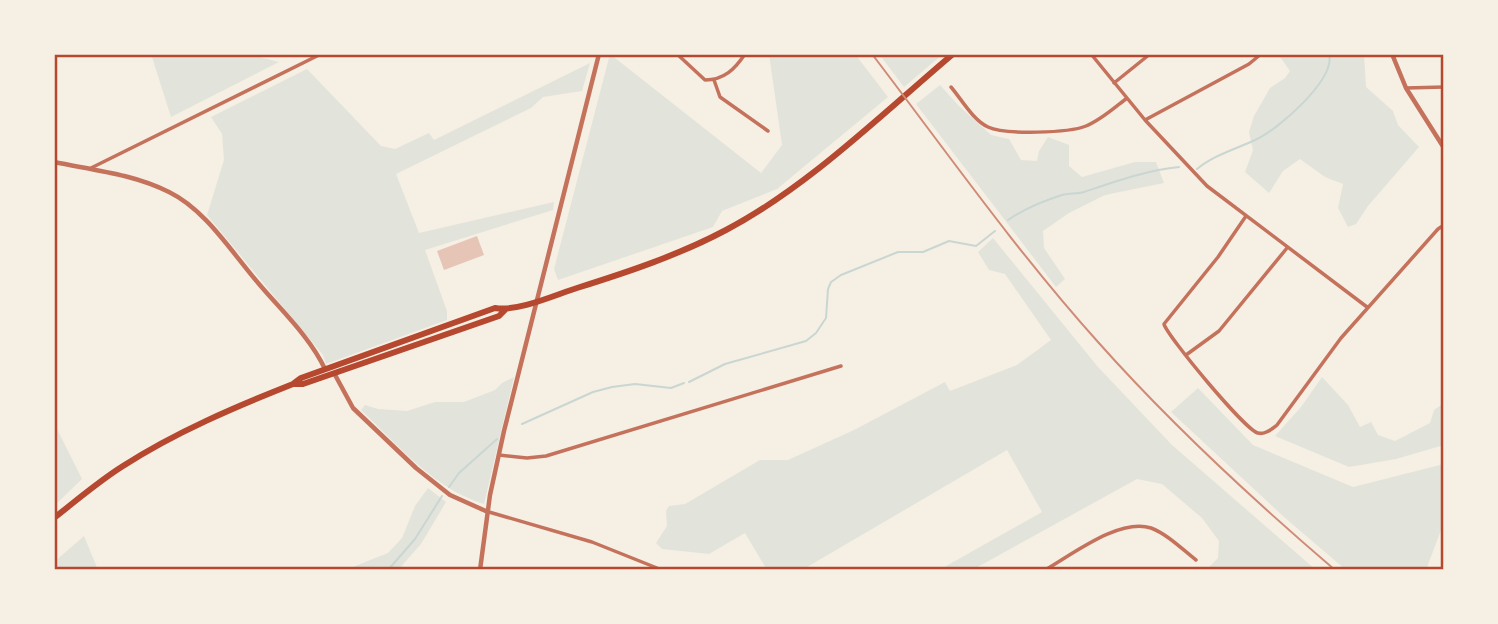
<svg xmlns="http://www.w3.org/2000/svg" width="1498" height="624" font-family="Commissioner,sans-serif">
<rect width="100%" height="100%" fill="#f6efe4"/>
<path fill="#e2e4dc" d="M 151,54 L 248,54 L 279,62 L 171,117 Z
M 610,54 L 761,173 L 782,145 L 769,54 L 855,54 L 888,97 L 777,189 L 722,211 L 713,227 L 558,280 L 554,269 Z
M 879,54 L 943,54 L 904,87 Z
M 1278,54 L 1364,54 L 1366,87 L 1393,111 L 1398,125 L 1419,147 L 1368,206 L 1356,224 L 1348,227 L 1338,208 L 1343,184 L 1325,177 L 1300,159 L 1283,171 L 1269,193 L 1245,172 L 1253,150 L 1249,132 L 1254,116 L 1270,88 L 1285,78 L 1290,71 Z
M 590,63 L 582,91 L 543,97 L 531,108 L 396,174 L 419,233 L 554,202 L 553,210 L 425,250 L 447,311 L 447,320 L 326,364 L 323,355 L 207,215 L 224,160 L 222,134 L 211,117 L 307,69 L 381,146 L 395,149 L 429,133 L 434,140 Z
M 940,85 L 958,105 L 991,135 L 1009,139 L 1021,160 L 1037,161 L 1039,151 L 1048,137 L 1069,145 L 1069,166 L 1082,177 L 1135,162 L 1156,162 L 1164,183 L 1105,195 L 1069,213 L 1043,231 L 1044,248 L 1065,279 L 1056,287 L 916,104 Z
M 993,238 L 1098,367 L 1172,445 L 1316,570 L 1206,570 L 1218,558 L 1219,541 L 1202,518 L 1162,484 L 1137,479 L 972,570 L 939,570 L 1042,512 L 1007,450 L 802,570 L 767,570 L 745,533 L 709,554 L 662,549 L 656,543 L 667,526 L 666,511 L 669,506 L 685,504 L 760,460 L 788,460 L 854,430 L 945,382 L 950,391 L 1017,365 L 1051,340 L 1005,274 L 989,270 L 978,252 Z
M 514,377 L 484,504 C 434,489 398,445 361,410 L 365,405 L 378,409 L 407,411 L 435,402 L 464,402 L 495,390 L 502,383 Z
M 1322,377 L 1348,405 L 1360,427 L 1371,422 L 1378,435 L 1395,441 L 1430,423 L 1434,410 L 1444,403 L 1444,445 L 1396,459 L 1349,467 L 1275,436 L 1301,407 Z
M 1198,388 L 1253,445 L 1353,487 L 1444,464 L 1444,522 L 1426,570 L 1346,570 L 1284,517 L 1171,412 Z
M 54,423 L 82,479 L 54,506 Z
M 428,488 L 446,502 L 421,544 L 398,570 L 345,570 L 388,553 L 402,538 L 415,506 Z
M 84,536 L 98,570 L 54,570 L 54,562 Z"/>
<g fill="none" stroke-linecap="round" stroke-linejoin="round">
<path stroke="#c9d6d2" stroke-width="2" d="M 1197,169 C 1214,155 1236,149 1255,140 C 1278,130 1336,79 1329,54
M 1008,220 C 1024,209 1043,201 1062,195 C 1069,193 1077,194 1084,192 C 1114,182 1147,170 1179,167
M 689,382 L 725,364 L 806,341 L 816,333 L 826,318 L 828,289 L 831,282 L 841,275 L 898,252 L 923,252 L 949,241 L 976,246 L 995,231
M 522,424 L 593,392 L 612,387 L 635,384 L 671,388 L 684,383
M 449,487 L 459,473 L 497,439
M 388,570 L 415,539 L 442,496"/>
</g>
<path fill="#e6c5b7" d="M 477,236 L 484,255 L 444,270 L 437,251 Z"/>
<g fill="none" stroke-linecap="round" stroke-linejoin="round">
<path stroke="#c5725c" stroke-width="3.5" d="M 677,54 L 705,80 C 724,80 735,69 745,54
M 1091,54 L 1145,120 L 1207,186 L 1367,307
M 714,80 L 720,97 L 768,131
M 1114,83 L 1150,54
M 951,87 C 962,100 973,120 988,127 C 1005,135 1069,133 1086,126 C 1101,120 1114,108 1127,98
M 1406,88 L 1444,87
M 54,118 L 54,128
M 1145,120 L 1249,64 L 1261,54
M 91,168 L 321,54
M 1246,216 L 1218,257 L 1164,324 C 1167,336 1246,431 1258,433 C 1265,435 1272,429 1277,425 L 1341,338 L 1438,229 L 1444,225
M 1186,355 L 1219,331 L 1287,248
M 499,455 L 527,458 L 546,456 L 841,366
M 489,512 L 592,542 L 662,570
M 1045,570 C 1073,554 1119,518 1151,528 C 1167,534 1182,549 1196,560"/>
<path stroke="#c5725c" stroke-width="4.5" d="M 1392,54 L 1406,88 L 1444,148
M 54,162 C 93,170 133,174 169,192 C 206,210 232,253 259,284 C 281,310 310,337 325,369
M 334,373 L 353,408 L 416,468 L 450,495 L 488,512
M 480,570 L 490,495 L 504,431 L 599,54"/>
<path stroke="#b5482f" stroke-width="6" d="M 293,384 L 303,384 L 499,316 L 505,310
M 54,518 C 77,500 99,481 123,466 C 176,432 235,407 293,384 L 301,378 L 495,308 C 518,312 555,295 577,288 C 628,272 679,255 726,230 C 808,187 882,114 953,54"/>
<path stroke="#cf8b77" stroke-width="2" d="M 872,54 C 946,151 1017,252 1098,342 C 1171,424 1252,499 1335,570"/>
</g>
<rect width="1498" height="624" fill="none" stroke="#f6efe4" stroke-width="112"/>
<rect x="56" y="56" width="1386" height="512" fill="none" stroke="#b5482f" stroke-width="2.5"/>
</svg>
